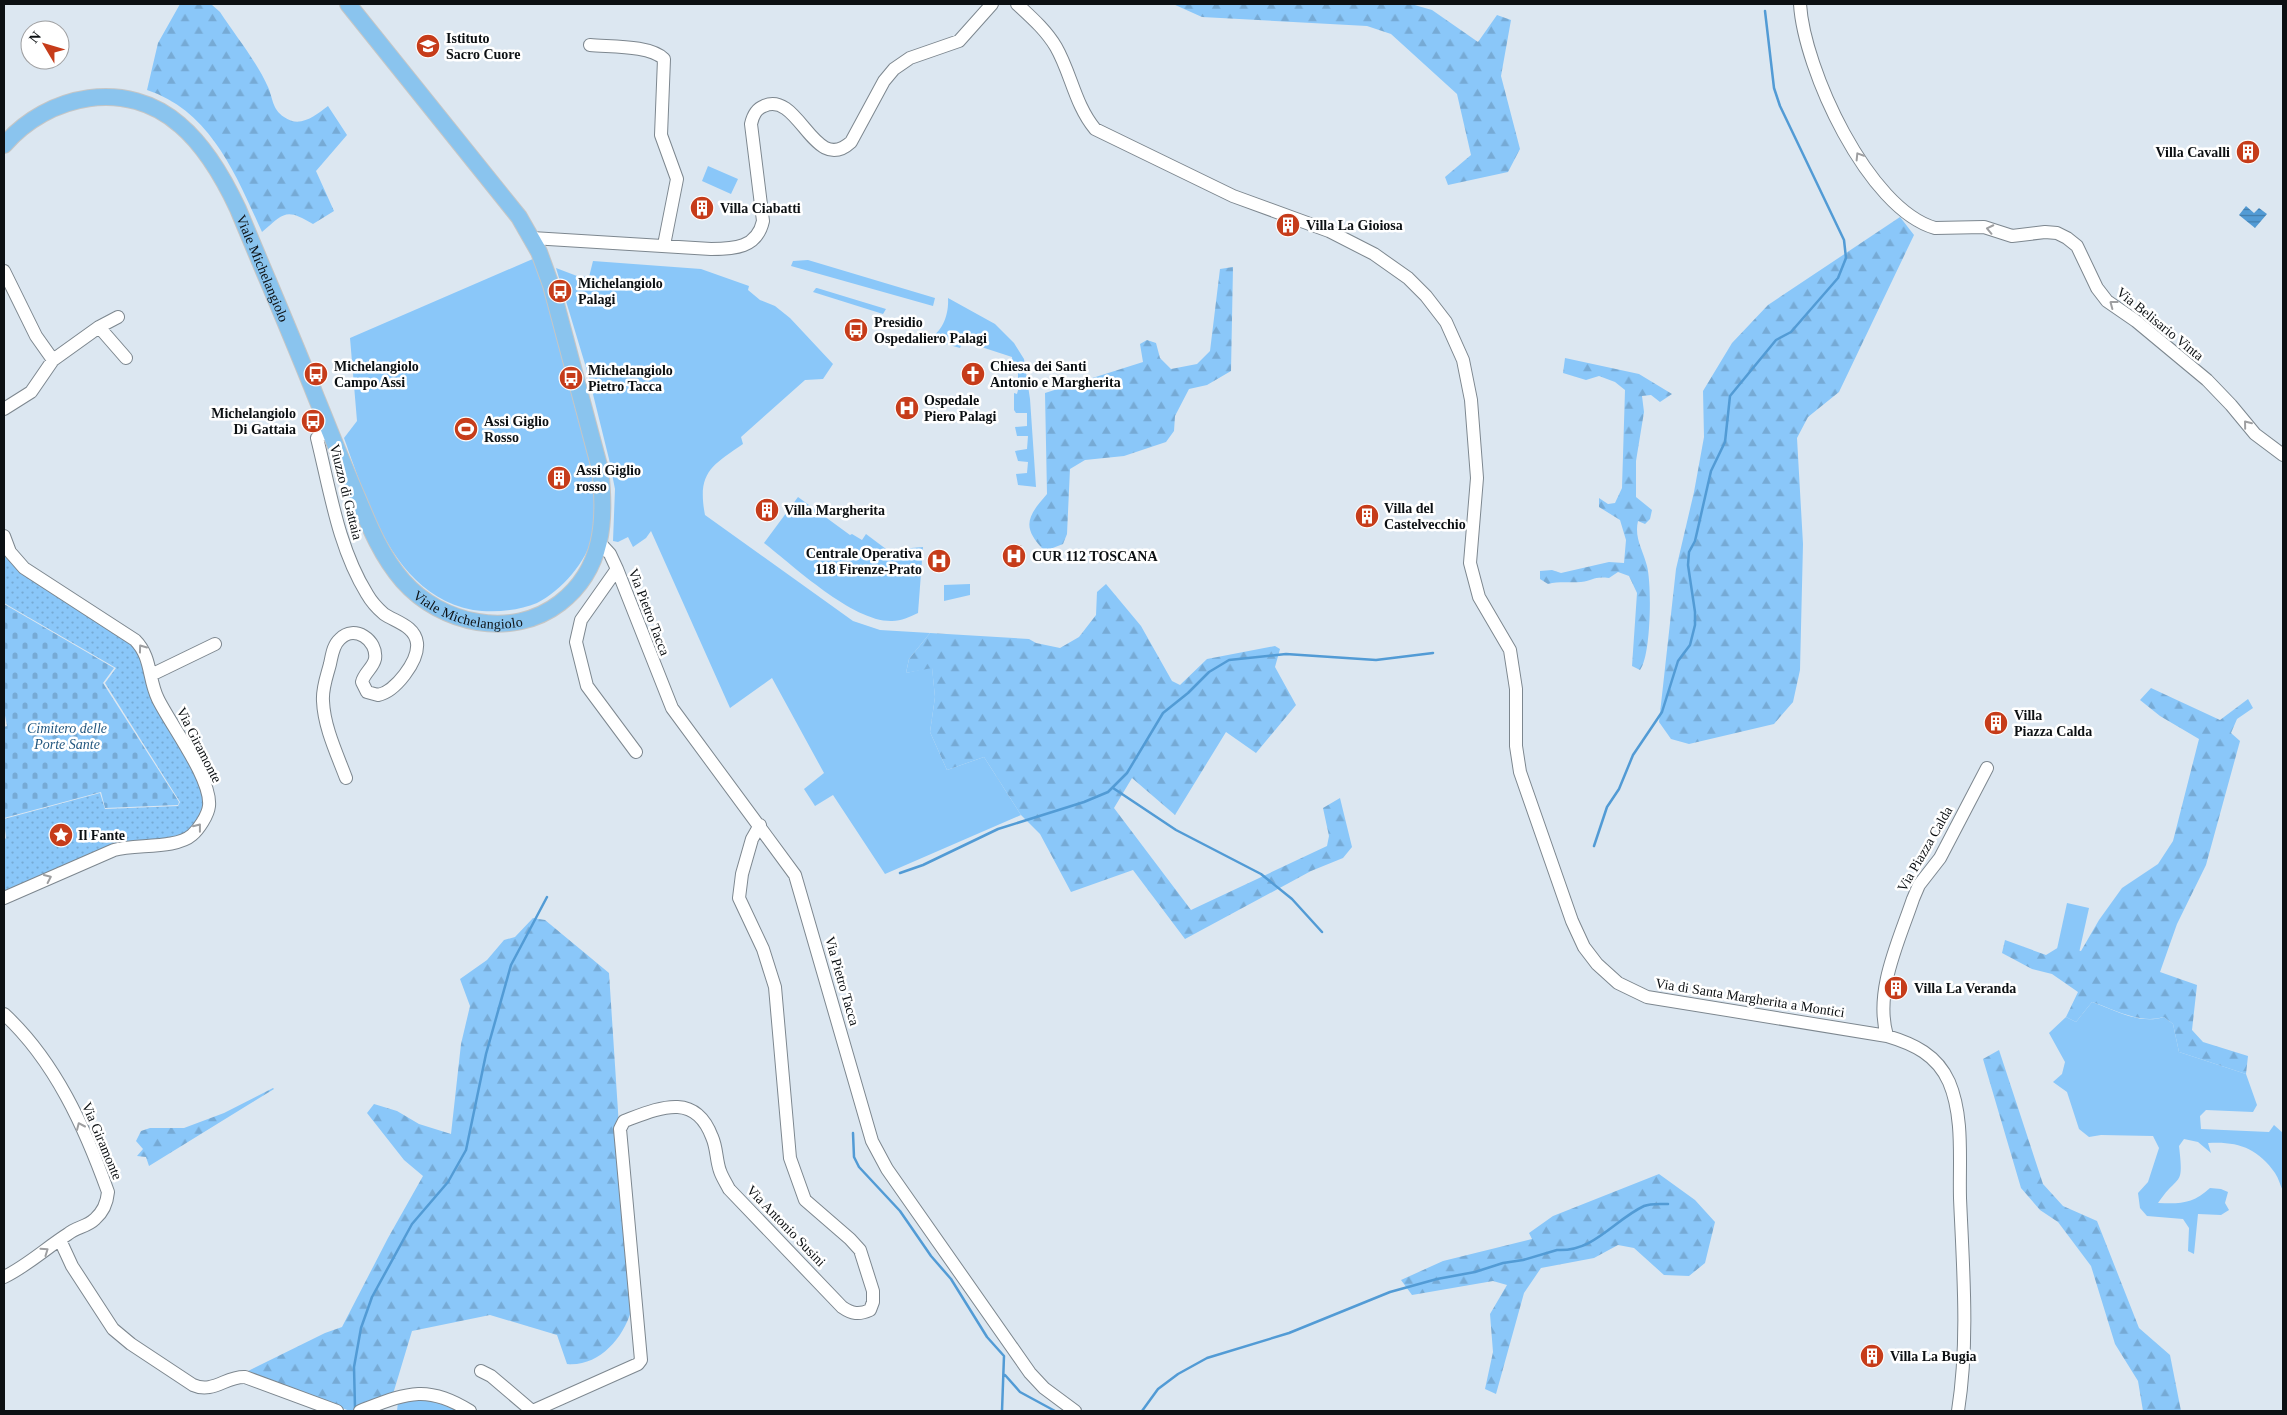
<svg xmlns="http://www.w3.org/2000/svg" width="2287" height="1415" font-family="'Times New Roman',serif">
<defs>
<pattern id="forest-firs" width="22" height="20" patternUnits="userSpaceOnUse" patternTransform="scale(1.25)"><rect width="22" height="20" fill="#8ac7f9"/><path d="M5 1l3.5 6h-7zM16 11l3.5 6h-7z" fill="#76aad5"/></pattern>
<pattern id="cemetery-stones" width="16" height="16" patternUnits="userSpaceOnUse" patternTransform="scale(1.25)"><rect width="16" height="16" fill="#8ac7f9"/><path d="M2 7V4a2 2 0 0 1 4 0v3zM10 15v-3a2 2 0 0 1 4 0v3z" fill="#76aad5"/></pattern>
<pattern id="park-dots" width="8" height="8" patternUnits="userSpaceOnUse" patternTransform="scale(1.25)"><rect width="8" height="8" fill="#8ac7f9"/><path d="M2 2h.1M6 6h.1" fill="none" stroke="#76aad5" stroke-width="1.8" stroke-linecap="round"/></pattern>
<pattern id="water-rules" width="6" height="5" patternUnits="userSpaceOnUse" patternTransform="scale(1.25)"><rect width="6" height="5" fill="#529bd5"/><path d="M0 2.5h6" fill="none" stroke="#427dac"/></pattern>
</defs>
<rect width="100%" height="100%" fill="#dce7f1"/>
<path fill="#8ac7f9" d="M 708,166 L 738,179 L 731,194 L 702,181 Z
M 535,258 L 544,283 C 554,325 565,366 575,408 C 586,448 602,492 593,534 C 587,562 561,591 537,603 C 518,611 493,613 473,610 C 394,595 368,505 344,438 L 357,421 L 350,338 Z
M 808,260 L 935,298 L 933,306 L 791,266 L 793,261 Z
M 593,261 L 701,269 L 749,286 L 748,290 L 760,300 L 775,306 L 790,318 L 833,364 L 823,379 L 805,380 L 741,437 L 743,444 C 711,466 697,473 705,515 L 853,621 L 880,630 L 930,633 L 909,659 L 906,673 L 932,667 L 935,697 L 930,732 L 947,770 L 984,757 L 1021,815 L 885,874 L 833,795 L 815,806 L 804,789 L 824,773 L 772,678 L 730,708 L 651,531 L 646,538 L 633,547 L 628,537 L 618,542 L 613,541 L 615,489 L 609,459 L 588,374 L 556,268 L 577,276 L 589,277 Z
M 816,288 L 817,288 L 886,309 L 883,314 L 813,292 Z
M 948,298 L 995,324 L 1014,343 L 1024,359 L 1030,399 L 1036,487 L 1018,485 L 1016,474 L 1027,473 L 1028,462 L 1018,461 L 1015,451 L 1027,449 L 1028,436 L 1017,436 L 1015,427 L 1027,426 L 1027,413 L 1016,413 L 1014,410 L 1014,393 L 1017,394 L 1018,390 L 1021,390 L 1021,379 L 1018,379 L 1018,373 L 1013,373 L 1012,357 L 963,341 L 960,348 L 928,339 C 943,332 949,314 948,298 Z
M 798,497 L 850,535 L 852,534 L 862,540 L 866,534 L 894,555 L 900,549 L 923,547 L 918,613 C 909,617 902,621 892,621 C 853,622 795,567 764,543 Z
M 970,584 L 970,595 L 944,601 L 944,585 Z
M 2067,903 L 2089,908 L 2079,953 L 2057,949 Z
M 2092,1002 C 2115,1010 2140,1025 2164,1017 L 2173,1024 L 2179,1052 L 2246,1074 L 2257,1105 L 2253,1112 L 2206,1110 L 2200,1116 L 2201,1129 L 2269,1132 L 2274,1125 L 2283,1133 L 2283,1191 C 2280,1185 2279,1179 2275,1173 C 2258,1148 2237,1141 2208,1143 L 2211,1153 L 2198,1142 L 2184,1139 L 2179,1146 C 2184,1189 2179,1172 2158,1203 C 2180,1204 2193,1204 2210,1188 L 2221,1189 L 2228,1192 L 2225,1203 L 2229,1210 L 2221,1215 L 2198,1214 L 2194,1254 L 2188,1251 L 2189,1228 L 2183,1219 L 2147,1216 L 2140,1208 L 2138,1193 L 2148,1182 L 2159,1148 L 2153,1136 L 2101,1135 L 2089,1137 L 2079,1129 L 2067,1092 L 2053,1082 L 2062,1074 L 2065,1062 L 2049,1033 L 2066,1017 L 2076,1022 Z
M 408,1397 L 446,1402 L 461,1411 L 397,1411 L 398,1402 Z"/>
<path fill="url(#forest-firs)" d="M 180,4 L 211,4 L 220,12 C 235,35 257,62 268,87 C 273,98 272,109 284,117 C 300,129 316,115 328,106 L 347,135 L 316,171 L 334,211 L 313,224 C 286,208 285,212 262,232 C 236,175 211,111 147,90 L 158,43 Z
M 1173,4 L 1411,4 L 1432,10 L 1478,42 L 1497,15 L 1511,20 L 1501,76 L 1520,149 L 1508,172 L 1448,185 L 1445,177 L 1471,155 L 1457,94 L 1391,34 L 1367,26 L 1202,17 Z
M 1900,217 L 1914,235 L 1839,392 L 1808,417 L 1797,438 L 1803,544 L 1800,670 L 1793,702 L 1774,724 L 1689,744 L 1671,739 L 1659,722 L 1676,569 L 1694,492 L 1704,437 L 1703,391 L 1732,343 L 1768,305 Z
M 1233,267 L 1231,371 L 1207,385 L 1189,389 L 1175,416 L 1174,431 L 1166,442 L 1124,456 L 1085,460 L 1070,469 L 1067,534 L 1063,544 L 1045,551 C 1021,527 1027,517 1047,494 L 1045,393 L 1143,362 L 1140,344 L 1147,340 L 1156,343 L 1160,358 L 1171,369 L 1197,364 L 1210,351 L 1220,269 Z
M 1565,358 L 1639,374 L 1672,394 L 1660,402 L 1651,395 L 1642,396 L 1644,412 L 1636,461 L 1636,497 L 1652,510 L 1650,519 L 1645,524 L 1638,521 C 1634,538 1643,550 1647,566 C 1652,585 1651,656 1640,670 L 1632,666 L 1637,593 L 1629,576 L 1618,572 L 1609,578 C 1594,576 1594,580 1581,582 C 1570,583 1559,581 1548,584 L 1540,579 L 1540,571 L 1552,570 L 1561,573 L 1609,562 L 1624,563 L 1626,540 L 1620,520 L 1599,507 L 1599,498 L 1608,504 L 1615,503 L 1622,488 L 1625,390 L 1615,382 L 1599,376 L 1586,380 L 1563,373 Z
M 1106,584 L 1141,626 L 1172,681 L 1180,685 L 1207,659 L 1275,646 L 1280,649 L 1275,667 L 1296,705 L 1256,753 L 1226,732 L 1175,815 L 1132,778 L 1114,808 L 1191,910 L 1327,846 L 1329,836 L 1323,808 L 1340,798 L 1352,847 L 1343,858 L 1311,871 L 1185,939 L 1133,870 L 1071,892 L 1040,834 L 1021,815 L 984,757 L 947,770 L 930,732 L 935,697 L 932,668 L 906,673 L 909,659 L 930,633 L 1029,639 L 1036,643 L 1060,648 L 1079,637 L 1096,615 L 1097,592 Z
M 2151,688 L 2220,720 L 2248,699 L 2253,708 L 2237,719 L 2231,733 L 2240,741 L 2206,865 L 2177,924 L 2160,972 L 2197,985 L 2192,1030 L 2203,1042 L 2248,1056 L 2246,1074 L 2179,1052 L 2173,1024 L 2164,1017 C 2139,1024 2116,1010 2092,1002 L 2076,1022 L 2066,1017 L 2078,992 L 2052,974 L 2032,969 L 2002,953 L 2005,940 L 2046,955 L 2059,947 L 2081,951 L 2099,920 L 2122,888 L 2158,864 L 2173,841 L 2199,739 L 2160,716 L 2140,700 Z
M 533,918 L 545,920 L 609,973 L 631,1311 C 623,1339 598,1367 567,1364 L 557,1335 L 490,1315 L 412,1331 L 393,1394 L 350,1411 L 246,1372 L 325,1333 L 342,1327 L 388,1238 L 423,1176 L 404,1160 L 367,1113 L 374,1104 L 397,1111 L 419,1124 L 451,1134 L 461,1044 L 470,1006 L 460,979 L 487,960 L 504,940 L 515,937 Z
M 1999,1050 L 2043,1184 L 2063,1206 L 2097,1221 L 2139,1328 L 2170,1355 L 2181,1411 L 2143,1411 L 2138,1381 L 2115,1344 L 2091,1266 L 2058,1222 L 2040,1210 L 2021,1188 L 1983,1059 Z
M 273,1088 L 274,1089 L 149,1166 L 146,1157 L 137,1156 L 143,1149 L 136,1141 L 141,1131 L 150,1128 L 184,1128 L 224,1113 Z
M 1659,1174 L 1695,1200 L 1715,1222 L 1705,1263 L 1689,1276 L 1664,1275 L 1634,1248 L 1618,1245 L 1594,1258 L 1541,1268 L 1524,1293 L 1496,1394 L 1485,1389 L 1493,1352 L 1490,1314 L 1507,1285 L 1493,1281 L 1412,1295 L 1401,1280 L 1443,1261 L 1532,1239 L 1529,1233 L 1553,1216 Z"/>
<path fill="url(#cemetery-stones)" d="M 4,604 L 114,668 L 103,683 L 179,802 L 178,805 L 105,808 L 101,792 L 4,818 L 4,727 L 7,726 L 4,710 Z"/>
<path fill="url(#park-dots)" d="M 4,546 L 139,648 L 207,800 L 199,819 L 181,838 L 155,841 L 4,896 L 4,840 L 6,838 L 4,819 L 100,793 L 105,809 L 178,806 L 180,802 L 105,683 L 116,668 L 4,603 Z"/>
<path fill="url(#water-rules)" d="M 2246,206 L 2254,213 L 2259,208 L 2267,214 L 2255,228 L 2239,215 Z"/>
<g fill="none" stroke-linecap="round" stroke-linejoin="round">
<path stroke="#529bd5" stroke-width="2.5" d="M 1113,788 L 1176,830 L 1261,874 L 1292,899 L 1322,932
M 1594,846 L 1607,807 L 1619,789 L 1633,755 L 1662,712 L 1678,661 L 1690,645 L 1695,625 L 1695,612 L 1688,565 L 1689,552 L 1695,541 L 1711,471 L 1725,442 L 1730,396 L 1776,340 L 1791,332 L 1838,278 L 1846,258 L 1844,240 L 1780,106 L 1774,88 L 1765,11
M 900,873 L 923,865 L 998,829 L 1084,802 L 1108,792 L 1127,773 L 1163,713 L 1188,693 L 1209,672 L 1229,660 L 1286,654 L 1376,660 L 1433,653
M 853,1133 L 854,1157 L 859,1167 L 900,1211 L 931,1256 L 951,1279 L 987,1337 L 1004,1356 L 1002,1411
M 1005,1375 L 1020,1392 L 1055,1411
M 355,1408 L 354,1367 L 361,1328 L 372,1297 L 412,1224 L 448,1182 L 466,1150 L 486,1054 L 511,965 L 547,897
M 1142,1411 L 1158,1389 L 1178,1374 L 1207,1358 L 1289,1333 L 1390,1292 L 1437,1279 L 1475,1272 L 1503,1263 L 1523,1260 L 1557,1250 C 1594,1252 1614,1220 1644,1206 C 1651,1203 1661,1204 1668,1204"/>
<g stroke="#7d878f" stroke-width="14">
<path id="minor" d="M 1017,4 C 1031,17 1046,30 1056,47 C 1071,73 1075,105 1095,129 L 1233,196 L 1329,231 L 1374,254 L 1408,278 L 1426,296 L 1446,322 L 1463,360 L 1471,400 L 1477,478 L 1470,563 L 1479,597 L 1510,650 L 1516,689 L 1516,746 L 1520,772 L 1572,921 L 1584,947 L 1597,964 L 1618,983 L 1647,997 L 1887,1036 C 1914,1044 1937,1055 1949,1082 C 1964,1117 1959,1161 1960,1198 C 1963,1269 1969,1341 1958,1411
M 1800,4 C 1804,69 1868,209 1935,228 L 1984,227 L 2012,236 L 2045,232 L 2057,233 L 2067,238 L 2077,246 L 2097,288 L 2107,301 L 2136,321 L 2207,380 L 2231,405 L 2255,434 L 2283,455
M 590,45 C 611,47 650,45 664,59 L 661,135 L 677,179 L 664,245
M 532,238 L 711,249 C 734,249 757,248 763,221 L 751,124 C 753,115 756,109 764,106 C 799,90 814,176 851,142 L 884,81 L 894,69 L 910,58 L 959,41 L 992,4
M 4,271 L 36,336 L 53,360 L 31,392 L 4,409
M 99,327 L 126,358
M 53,360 L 99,327 L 118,317
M 329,430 L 317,438 C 330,490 338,547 367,594 C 371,601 377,608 384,614 C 396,622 415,626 417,643 C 419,661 395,692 378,695 L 367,692 L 362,682 C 364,673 373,668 375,659 C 378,640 354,624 340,639 C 333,645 332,655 330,664 C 327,676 322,688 323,701 C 324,727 337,754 346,778
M 4,536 L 10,552 L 24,568 L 135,640 C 152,657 148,679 158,699 C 170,724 212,779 209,806 C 208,815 199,829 192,835 C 176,849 136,844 114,850 L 4,898
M 600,543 L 610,554 L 617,569 L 672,708 L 795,875 L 872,1141 L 887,1169 L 1030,1373 L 1044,1388 L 1075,1411
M 617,569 L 581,620 L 576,642 L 587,686 L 636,752
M 151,675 L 215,644
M 4,1014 C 55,1061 85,1128 108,1192 C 107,1203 103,1212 95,1219 C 87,1227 76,1227 68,1234 C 46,1248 27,1266 4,1277
M 1887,1036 C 1874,991 1899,941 1913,899 L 1919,885 L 1940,858 L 1987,768
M 60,1240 L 72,1266 L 113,1329 L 131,1344 L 193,1385 C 213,1394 226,1376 245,1377 L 337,1411
M 481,1371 L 491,1376 L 531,1410 L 535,1410 L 638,1364 L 641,1360 L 620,1129 L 624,1121 C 659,1108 695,1091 712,1137 C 717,1148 716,1160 720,1171 C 722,1177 726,1183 729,1189 L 842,1307 C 852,1314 859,1315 870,1310 L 873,1302 L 873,1291 L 860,1250 L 850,1239 L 805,1200 L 790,1158 L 775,987 L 763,949 L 739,898 L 742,874 L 752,839 L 760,825
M 360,1411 C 405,1394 426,1383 470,1411"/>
</g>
<g stroke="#c5c6c6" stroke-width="18">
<g id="major">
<path id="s1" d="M 4,145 C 48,94 127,78 180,125 C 206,147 224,179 238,209 C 264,272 291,334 316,397 C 330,431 343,465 358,499 C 370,528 382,557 403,581 C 441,624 512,640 560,603 C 604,569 606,519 600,469 L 551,285 L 539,252 L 519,217 L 348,4"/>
</g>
</g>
<use href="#minor" stroke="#fff" stroke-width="12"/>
<use href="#major" stroke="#8ac4ee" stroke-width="16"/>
</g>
<defs><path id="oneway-chevron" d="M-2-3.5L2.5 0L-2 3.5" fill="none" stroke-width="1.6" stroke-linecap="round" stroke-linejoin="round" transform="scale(1.25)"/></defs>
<g stroke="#9e9fa1">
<use href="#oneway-chevron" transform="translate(1859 156) rotate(-122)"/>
<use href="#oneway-chevron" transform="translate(1990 229) rotate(-168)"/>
<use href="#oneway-chevron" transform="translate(2113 304) rotate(-143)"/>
<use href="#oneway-chevron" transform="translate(2247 424) rotate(-129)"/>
<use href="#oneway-chevron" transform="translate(142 648) rotate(-126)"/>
<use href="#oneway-chevron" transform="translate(198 827) rotate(-52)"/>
<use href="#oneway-chevron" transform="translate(48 878) rotate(-25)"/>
<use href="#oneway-chevron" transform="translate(80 1126) rotate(-114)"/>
<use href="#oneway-chevron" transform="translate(45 1251) rotate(-35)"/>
</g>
<defs>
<g id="school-disc" transform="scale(1.25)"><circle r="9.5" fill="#c63c1a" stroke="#fff"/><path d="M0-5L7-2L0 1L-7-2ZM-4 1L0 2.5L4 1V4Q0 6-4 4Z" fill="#fff"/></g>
<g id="building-disc" transform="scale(1.25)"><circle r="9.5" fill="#c63c1a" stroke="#fff"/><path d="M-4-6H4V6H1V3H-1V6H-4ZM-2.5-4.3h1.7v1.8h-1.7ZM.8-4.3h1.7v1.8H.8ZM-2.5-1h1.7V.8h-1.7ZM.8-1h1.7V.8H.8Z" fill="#fff"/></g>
<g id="bus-disc" transform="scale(1.25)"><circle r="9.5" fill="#c63c1a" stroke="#fff"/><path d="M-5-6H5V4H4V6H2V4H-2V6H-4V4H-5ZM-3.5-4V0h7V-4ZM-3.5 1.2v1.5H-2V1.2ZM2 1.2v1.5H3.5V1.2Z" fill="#fff"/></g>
<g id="church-disc" transform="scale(1.25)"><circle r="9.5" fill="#c63c1a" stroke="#fff"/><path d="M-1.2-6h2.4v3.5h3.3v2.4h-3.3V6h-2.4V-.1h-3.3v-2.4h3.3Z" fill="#fff"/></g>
<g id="hospital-disc" transform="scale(1.25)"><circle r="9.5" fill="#c63c1a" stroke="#fff"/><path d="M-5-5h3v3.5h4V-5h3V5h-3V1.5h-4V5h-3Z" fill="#fff"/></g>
<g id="stadium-disc" transform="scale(1.25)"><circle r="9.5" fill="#c63c1a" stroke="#fff"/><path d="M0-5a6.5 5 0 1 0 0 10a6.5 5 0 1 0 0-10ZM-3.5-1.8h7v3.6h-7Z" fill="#fff"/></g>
<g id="sight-disc" transform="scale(1.25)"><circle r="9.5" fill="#c63c1a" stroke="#fff"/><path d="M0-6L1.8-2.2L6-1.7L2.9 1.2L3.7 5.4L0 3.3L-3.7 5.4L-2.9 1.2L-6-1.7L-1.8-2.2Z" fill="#fff"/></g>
</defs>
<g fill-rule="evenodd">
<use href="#school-disc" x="428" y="46"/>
<use href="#building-disc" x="2248" y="152"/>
<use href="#building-disc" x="702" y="208"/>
<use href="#building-disc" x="1288" y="225"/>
<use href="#bus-disc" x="560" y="291"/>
<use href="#bus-disc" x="856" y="330"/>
<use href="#bus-disc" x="316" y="374"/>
<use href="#church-disc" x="973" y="374"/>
<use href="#bus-disc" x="571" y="378"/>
<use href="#hospital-disc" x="907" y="408"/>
<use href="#bus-disc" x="313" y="421"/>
<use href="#stadium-disc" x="466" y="429"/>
<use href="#building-disc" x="559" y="478"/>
<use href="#building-disc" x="767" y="510"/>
<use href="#building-disc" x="1367" y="516"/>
<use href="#hospital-disc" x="1014" y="556"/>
<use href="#hospital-disc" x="939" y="561"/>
<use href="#building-disc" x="1996" y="723"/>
<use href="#sight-disc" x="61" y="835"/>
<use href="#building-disc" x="1896" y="988"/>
<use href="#building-disc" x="1872" y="1356"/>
</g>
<g text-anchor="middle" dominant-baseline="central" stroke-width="5" stroke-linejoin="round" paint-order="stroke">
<g font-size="14" font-weight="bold" fill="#0c1013" stroke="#fff" text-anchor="start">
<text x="446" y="38">Istituto<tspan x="446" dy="16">Sacro Cuore</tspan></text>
<text x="2230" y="152" text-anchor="end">Villa Cavalli</text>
<text x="720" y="208">Villa Ciabatti</text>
<text x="1306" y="225">Villa La Gioiosa</text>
<text x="578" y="283">Michelangiolo<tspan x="578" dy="16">Palagi</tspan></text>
<text x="874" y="322">Presidio<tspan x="874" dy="16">Ospedaliero Palagi</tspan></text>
<text x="334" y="366">Michelangiolo<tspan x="334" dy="16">Campo Assi</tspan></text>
<text x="990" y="366">Chiesa dei Santi<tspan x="990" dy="16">Antonio e Margherita</tspan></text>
<text x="588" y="370">Michelangiolo<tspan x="588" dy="16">Pietro Tacca</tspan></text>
<text x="924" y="400">Ospedale<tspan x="924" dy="16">Piero Palagi</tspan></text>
<text x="296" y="413" text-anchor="end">Michelangiolo<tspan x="296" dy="16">Di Gattaia</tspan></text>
<text x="484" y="421">Assi Giglio<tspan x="484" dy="16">Rosso</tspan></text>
<text x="576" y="470">Assi Giglio<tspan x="576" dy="16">rosso</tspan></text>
<text x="1384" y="508">Villa del<tspan x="1384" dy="16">Castelvecchio</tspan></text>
<text x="784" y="510">Villa Margherita</text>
<text x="922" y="553" text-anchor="end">Centrale Operativa<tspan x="922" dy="16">118 Firenze-Prato</tspan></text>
<text x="1032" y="556">CUR 112 TOSCANA</text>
<text x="2014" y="715">Villa<tspan x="2014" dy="16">Piazza Calda</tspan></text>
<text x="78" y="835">Il Fante</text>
<text x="1914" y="988">Villa La Veranda</text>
<text x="1890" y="1356">Villa La Bugia</text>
</g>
<g font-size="14" fill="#0c1013" stroke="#fff">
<text stroke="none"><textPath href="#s1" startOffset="364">Viale Michelangiolo</textPath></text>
<text transform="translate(2160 324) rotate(39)">Via Belisario Vinta</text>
<text transform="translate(346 492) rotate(76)">Viuzzo di Gattaia</text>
<text stroke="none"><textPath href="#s1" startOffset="782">Viale Michelangiolo</textPath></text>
<text transform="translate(649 612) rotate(69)">Via Pietro Tacca</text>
<text transform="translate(199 745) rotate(63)">Via Giramonte</text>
<text transform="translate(1925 849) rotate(-60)">Via Piazza Calda</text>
<text transform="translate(842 981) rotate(74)">Via Pietro Tacca</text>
<text transform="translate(1750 998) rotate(9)">Via di Santa Margherita a Montici</text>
<text transform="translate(102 1141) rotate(67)">Via Giramonte</text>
<text transform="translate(786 1226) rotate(46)">Via Antonio Susini</text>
</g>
<g font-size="14" font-style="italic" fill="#22577f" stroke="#fff">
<text x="67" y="728">Cimitero delle<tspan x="67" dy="16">Porte Sante</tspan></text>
</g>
</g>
<rect width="2287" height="1415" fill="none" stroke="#0c1013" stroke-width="10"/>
<g transform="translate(45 45) rotate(308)"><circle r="24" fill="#ffffff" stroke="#9e9fa1"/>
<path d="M0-4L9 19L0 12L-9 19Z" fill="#c63c1a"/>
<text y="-8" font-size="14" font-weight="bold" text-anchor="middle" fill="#0c1013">N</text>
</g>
</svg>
